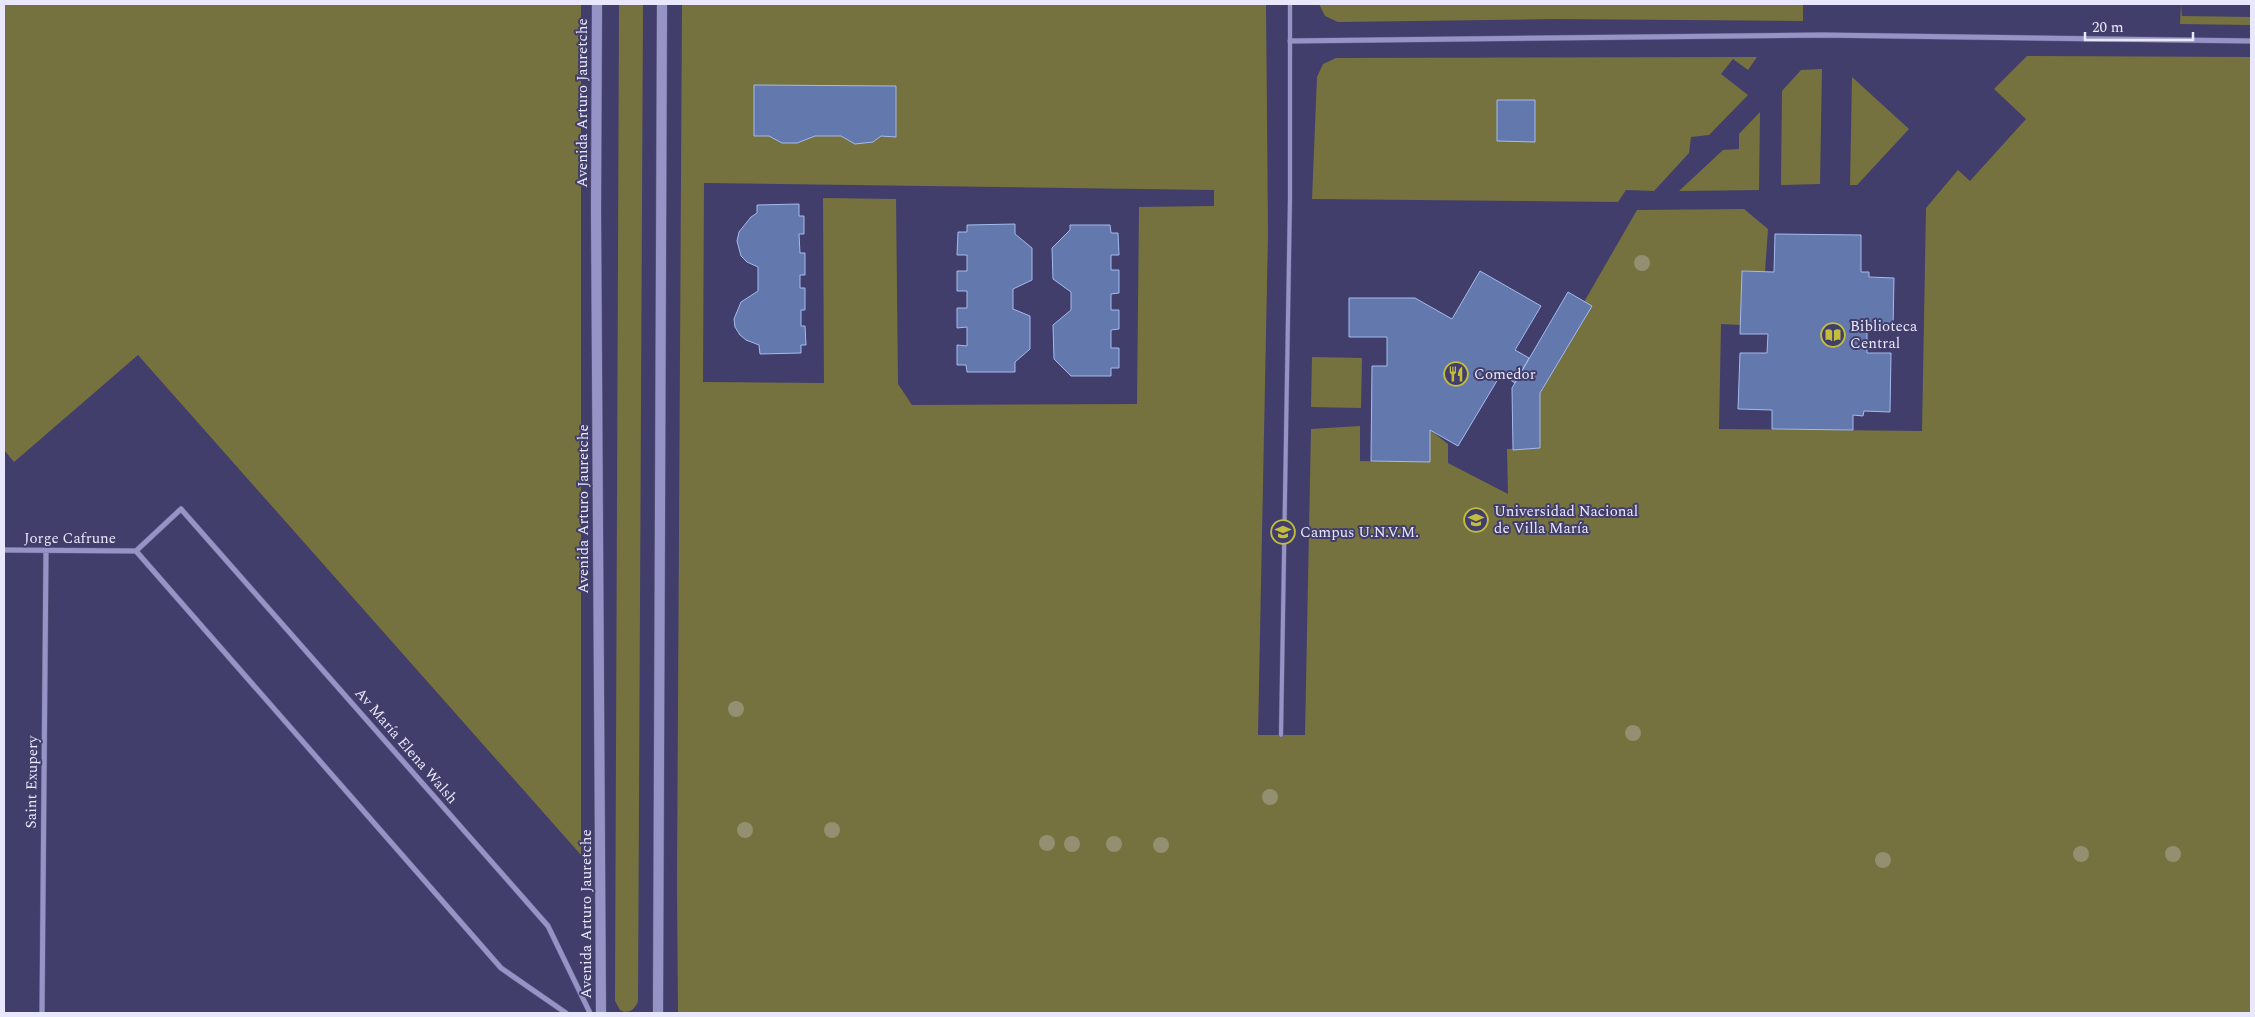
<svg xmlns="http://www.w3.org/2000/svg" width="2255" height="1017" font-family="Spectral,serif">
<rect width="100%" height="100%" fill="#423e6b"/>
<path fill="#75723f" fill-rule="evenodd" d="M 4,4 L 581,4 L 581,855 L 138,355 L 14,462 L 4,450 Z
M 619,4 L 643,4 L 638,1001 C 635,1009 629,1015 620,1010 L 615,1001 Z
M 682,4 L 1266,4 L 1268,233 L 1258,735 L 1305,735 L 1311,429 L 1360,426 L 1360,461 L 1430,462 L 1430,430 L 1448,444 L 1448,463 L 1508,494 L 1507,449 L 1540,448 L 1540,393 L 1591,307 L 1584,302 L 1637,210 L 1744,209 L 1768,229 L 1765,272 L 1742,271 L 1740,325 L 1721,324 L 1719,429 L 1922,431 L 1926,208 L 1958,170 L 1970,181 L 2026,119 L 1994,89 L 2027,56 L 2251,57 L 2251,1013 L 678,1013 L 677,883 ZM 704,183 L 1214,190 L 1214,206 L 1139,207 L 1137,404 L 912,405 L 898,384 L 896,199 L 823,198 L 824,383 L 703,382 Z
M 1319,4 L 1803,4 L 1803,21 L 1553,19 L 1338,22 L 1325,16 Z
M 2181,4 L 2182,16 L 2251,17 L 2251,25 L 2180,24 Z
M 1757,57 L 1748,70 L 1733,59 L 1721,74 L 1748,95 L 1709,135 L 1691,137 L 1689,153 L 1654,191 L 1626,190 L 1618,202 L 1312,199 L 1317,77 L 1323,64 L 1336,58 Z
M 1822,69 L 1820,184 L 1781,185 L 1782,91 L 1801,70 Z
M 1852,77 L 1909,129 L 1857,185 L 1850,185 Z
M 1760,112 L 1759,190 L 1679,191 L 1723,150 L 1739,149 L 1739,134 Z
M 1312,357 L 1362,358 L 1361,408 L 1311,407 Z"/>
<path fill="#6379ae" stroke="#a5baec" d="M 754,85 L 896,86 L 896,137 L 881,136 L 873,142 L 855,144 L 841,136 L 815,136 L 797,143 L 782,143 L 769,136 L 754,136 Z
M 1497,100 L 1535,100 L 1535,142 L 1497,141 Z
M 799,204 L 799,216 L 804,216 L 804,234 L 799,234 L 800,253 L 805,253 L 805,275 L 800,275 L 800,288 L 805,288 L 805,310 L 801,310 L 801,326 L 805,326 L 806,345 L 801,345 L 801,353 L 760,354 L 759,345 L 746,340 L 740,335 L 735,327 L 734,319 L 741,302 L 758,291 L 758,267 L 747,262 L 741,256 L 737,241 L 739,232 L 751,217 L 757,213 L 757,205 Z
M 1015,224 L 1015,234 L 1032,248 L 1032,280 L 1013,289 L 1013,309 L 1030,316 L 1030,349 L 1015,362 L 1015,372 L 967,372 L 966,365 L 957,365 L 957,345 L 967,346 L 967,327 L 957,328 L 957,308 L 967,308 L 967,291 L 957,291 L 957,271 L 967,271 L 967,255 L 957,255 L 958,232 L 967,232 L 967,225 Z
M 1070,225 L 1110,225 L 1111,233 L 1118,233 L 1119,255 L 1111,255 L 1111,270 L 1119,270 L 1119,293 L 1111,294 L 1111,310 L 1119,310 L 1119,329 L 1111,330 L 1111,348 L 1119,348 L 1119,368 L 1111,368 L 1111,376 L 1071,376 L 1054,359 L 1053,325 L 1071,310 L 1071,292 L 1053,279 L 1052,248 L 1070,230 Z
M 1775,234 L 1861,235 L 1861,272 L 1869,272 L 1869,277 L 1894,278 L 1893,329 L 1867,329 L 1867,353 L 1891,353 L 1890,412 L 1864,411 L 1863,416 L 1853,415 L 1853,430 L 1772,429 L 1772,410 L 1738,409 L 1740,353 L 1767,353 L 1768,334 L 1740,334 L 1742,271 L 1774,272 Z
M 1480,271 L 1541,306 L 1515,350 L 1529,358 L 1515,383 L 1501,374 L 1458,446 L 1430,430 L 1430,462 L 1371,461 L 1372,366 L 1387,366 L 1387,337 L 1349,337 L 1349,298 L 1415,298 L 1452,319 Z
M 1568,292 L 1592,306 L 1540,393 L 1540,448 L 1513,450 L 1512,388 Z"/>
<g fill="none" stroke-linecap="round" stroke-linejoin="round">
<g stroke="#5e5b7f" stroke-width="5">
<path id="lane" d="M 1281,735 L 1290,198 L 1290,4"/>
</g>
<g stroke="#5e5b7f" stroke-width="6">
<path id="street" d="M 1290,41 L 1822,35 L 2251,41
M 4,550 L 136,551
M 136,551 L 181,509 L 548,926 L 590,1013
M 136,551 L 501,968 L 566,1013
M 42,1013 L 46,551"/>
</g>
<g stroke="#5e5b7f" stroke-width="11">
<path id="secondary" d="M 597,4 L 596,210 L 601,1013
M 658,1013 L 662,4"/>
</g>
<use href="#lane" stroke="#9693c7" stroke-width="4"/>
<use href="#street" stroke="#9693c7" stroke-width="5"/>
<use href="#secondary" stroke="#9693c7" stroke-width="10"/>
</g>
<g fill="#938f70">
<circle cx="1642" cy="263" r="8"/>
<circle cx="736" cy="709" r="8"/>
<circle cx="1633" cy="733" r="8"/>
<circle cx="1270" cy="797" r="8"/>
<circle cx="745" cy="830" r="8"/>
<circle cx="832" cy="830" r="8"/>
<circle cx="1047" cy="843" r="8"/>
<circle cx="1072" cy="844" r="8"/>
<circle cx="1114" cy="844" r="8"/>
<circle cx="1161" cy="845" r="8"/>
<circle cx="2081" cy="854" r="8"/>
<circle cx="2173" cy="854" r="8"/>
<circle cx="1883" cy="860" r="8"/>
</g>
<defs>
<g id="library-ring" transform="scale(1.25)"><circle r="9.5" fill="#423e6b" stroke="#c3bd3e" stroke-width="1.5"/><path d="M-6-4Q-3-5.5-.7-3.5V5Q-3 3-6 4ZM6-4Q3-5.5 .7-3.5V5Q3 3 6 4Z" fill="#c3bd3e"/></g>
<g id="restaurant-ring" transform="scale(1.25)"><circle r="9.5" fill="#423e6b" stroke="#c3bd3e" stroke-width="1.5"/><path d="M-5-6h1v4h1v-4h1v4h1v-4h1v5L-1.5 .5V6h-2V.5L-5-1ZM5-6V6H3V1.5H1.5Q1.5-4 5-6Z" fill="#c3bd3e"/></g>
<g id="university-ring" transform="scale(1.25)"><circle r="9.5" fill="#423e6b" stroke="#c3bd3e" stroke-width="1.5"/><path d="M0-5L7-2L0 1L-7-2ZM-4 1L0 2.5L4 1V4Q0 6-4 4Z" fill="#c3bd3e"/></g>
</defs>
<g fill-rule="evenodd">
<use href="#library-ring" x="1833" y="335"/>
<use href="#restaurant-ring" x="1456" y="374"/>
<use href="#university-ring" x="1476" y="520"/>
<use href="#university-ring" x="1283" y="532"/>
</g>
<g text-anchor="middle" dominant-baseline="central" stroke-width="4" stroke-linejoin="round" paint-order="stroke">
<g font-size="15" fill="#e8e7fe" stroke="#423e6b">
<text transform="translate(582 103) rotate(-90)">Avenida Arturo Jauretche</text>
<text transform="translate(583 509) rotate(-90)">Avenida Arturo Jauretche</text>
<text x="70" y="538">Jorge Cafrune</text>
<text transform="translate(406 746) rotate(49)">Av María Elena Walsh</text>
<text transform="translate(32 782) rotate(-89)">Saint Exupery</text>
<text transform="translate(586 914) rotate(-90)">Avenida Arturo Jauretche</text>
</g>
<g font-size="15" fill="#e8e7fe" stroke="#423e6b" text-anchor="start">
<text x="1850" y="326">Biblioteca<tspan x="1850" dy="17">Central</tspan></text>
<text x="1474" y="374">Comedor</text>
<text x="1494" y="511">Universidad Nacional<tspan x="1494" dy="17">de Villa María</tspan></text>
<text x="1300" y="532">Campus U.N.V.M.</text>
</g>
</g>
<rect width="2255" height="1017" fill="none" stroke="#e8e7fe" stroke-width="10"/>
<path d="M2085 32v8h108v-8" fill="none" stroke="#e8e7fe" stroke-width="2.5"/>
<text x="2092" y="32" font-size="15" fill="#e8e7fe" stroke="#423e6b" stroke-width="4" paint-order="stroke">20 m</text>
</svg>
